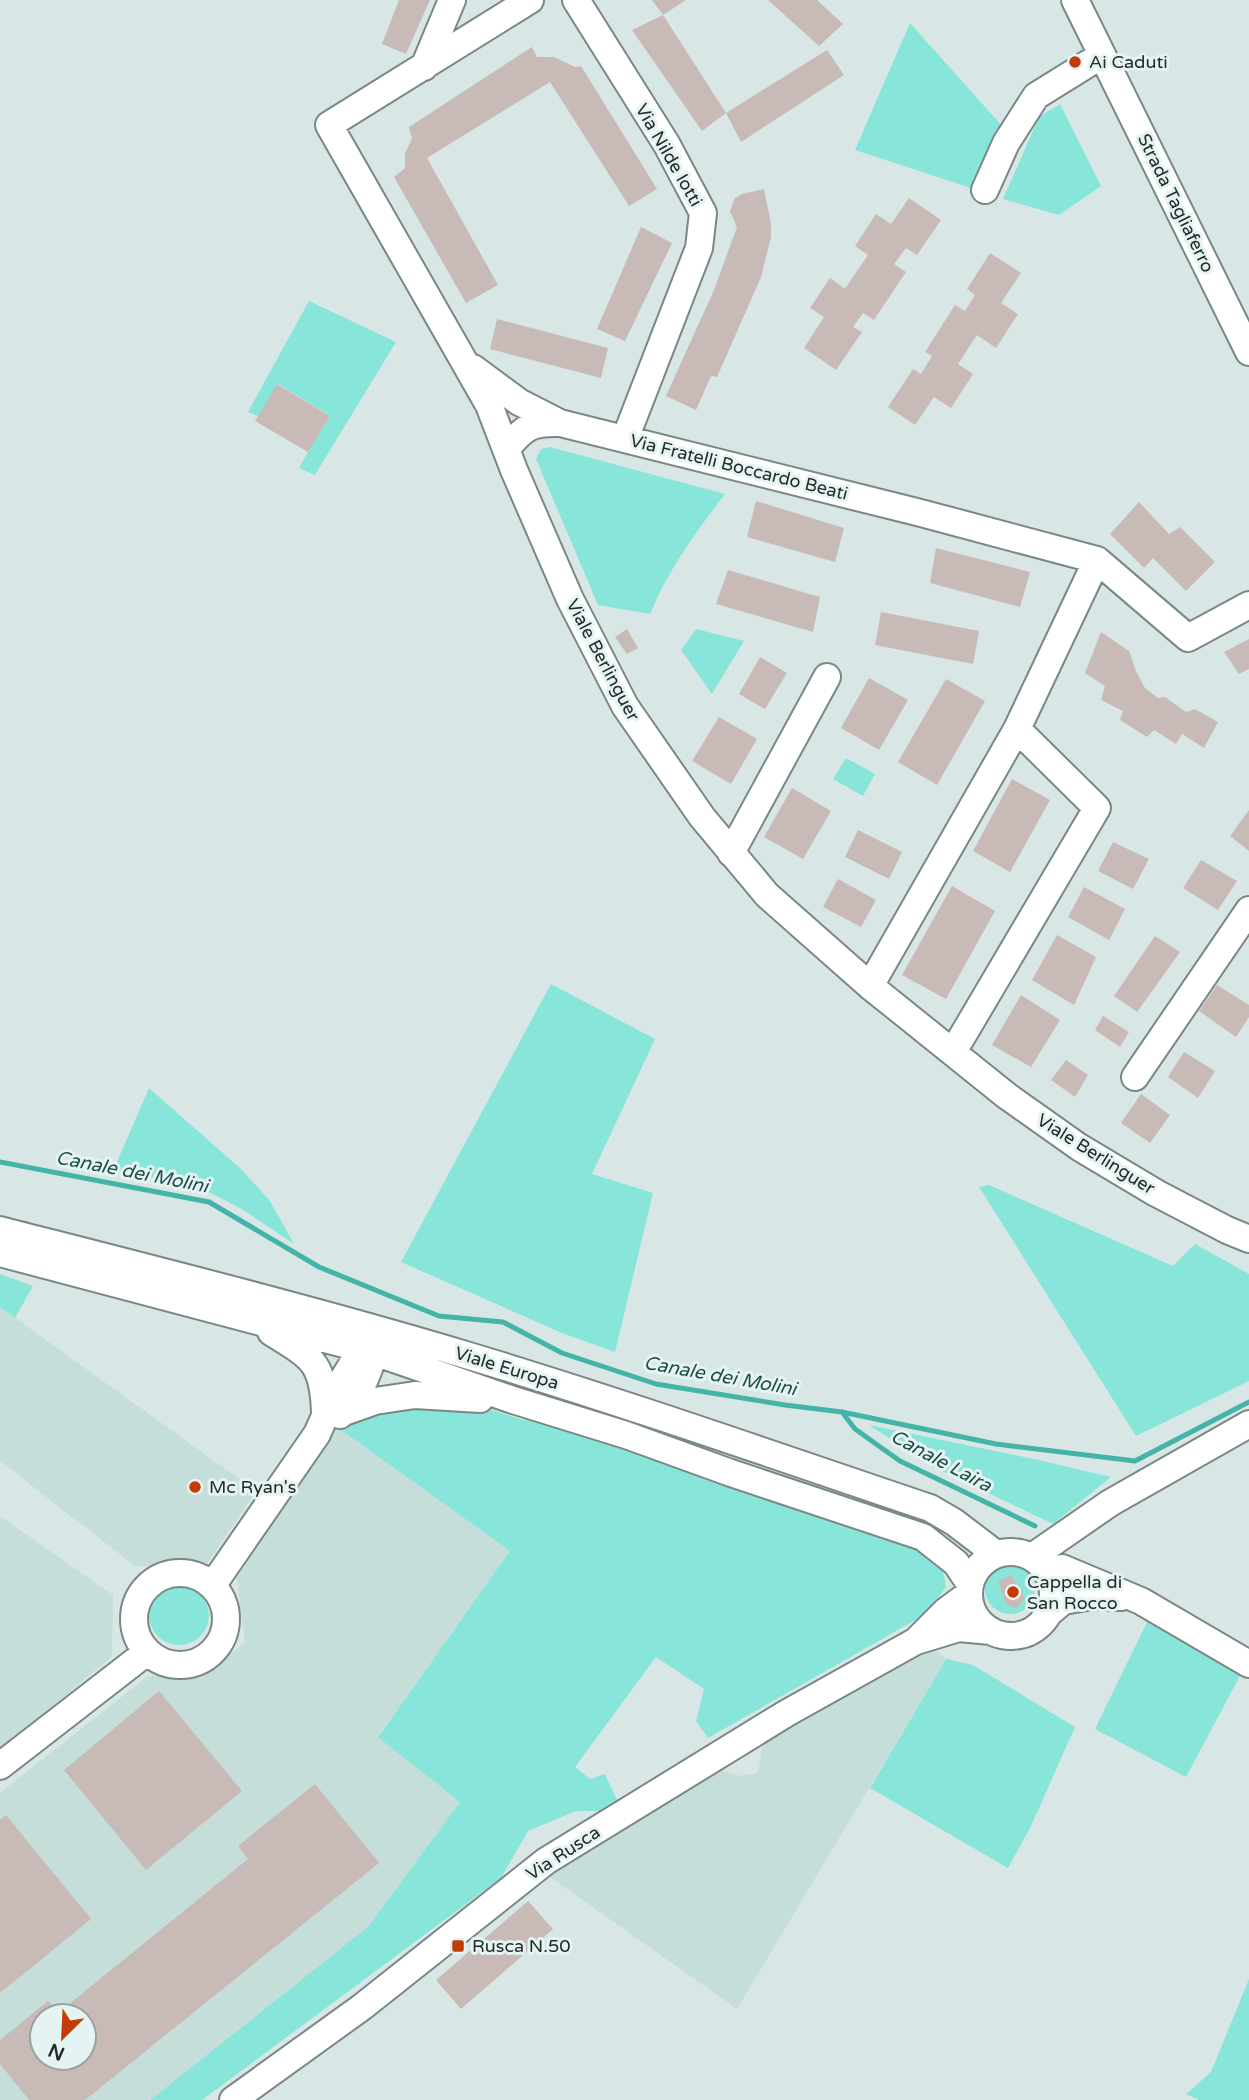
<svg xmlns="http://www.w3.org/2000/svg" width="1249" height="2100" font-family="'Varela Round',sans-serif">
<rect width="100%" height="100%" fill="#d8e7e5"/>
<path fill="#c5deda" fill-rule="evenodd" d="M 0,1307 L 256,1491 L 206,1565 L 135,1566 L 0,1461 Z
M 337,1427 L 510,1551 L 378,1736 L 460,1802 L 368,1927 L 150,2100 L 0,2100 L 0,1793 L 148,1676 L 202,1678 L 245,1642 L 237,1578 ZM 42,2016 L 84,2016 L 84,2058 L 42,2058 Z
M 0,1516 L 113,1595 L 112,1656 L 0,1751 Z
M 934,1648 L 946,1659 L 737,2009 L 543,1872 L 717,1769 L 740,1776 L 758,1773 L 763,1744 Z"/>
<path fill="#88e5d9" d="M 910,23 L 1002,126 L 971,188 L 855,150 Z
M 1060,104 L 1101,186 L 1059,215 L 1003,199 L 1039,117 Z
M 309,301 L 396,342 L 315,475 L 299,468 L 329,415 L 278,384 L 258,416 L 248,412 Z
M 550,447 L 725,494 C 696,532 668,570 650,614 L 598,605 L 536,459 L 541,449 Z
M 696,629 L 744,641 L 712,694 L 681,650 Z
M 846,758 L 875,774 L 863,796 L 833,779 Z
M 551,984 L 655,1039 L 592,1174 L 653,1193 L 615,1352 L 562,1333 L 401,1262 Z
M 149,1088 L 241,1169 L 270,1201 L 294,1244 L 240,1208 L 195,1185 L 113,1171 Z
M 989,1185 L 1173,1266 L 1195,1244 L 1249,1274 L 1249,1381 L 1136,1436 L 979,1187 Z
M 0,1274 L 33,1286 L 15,1318 L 0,1307 Z
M 416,1404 L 479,1406 L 520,1419 L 573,1427 L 920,1543 L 942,1565 L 946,1587 L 926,1614 L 708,1738 L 696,1721 L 704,1689 L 656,1657 L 575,1767 L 590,1779 L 605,1774 L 617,1800 L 599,1811 L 576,1811 L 528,1831 L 501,1878 L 202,2100 L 150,2100 L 368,1927 L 460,1802 L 378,1737 L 510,1551 L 337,1427 L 372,1412 Z
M 869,1425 L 1034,1459 L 1111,1477 L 1053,1524 L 932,1466 Z
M985 1589a25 25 0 1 1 50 0a25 25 0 1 1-50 0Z
M149 1615a30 30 0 1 1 60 0a30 30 0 1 1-60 0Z
M 1149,1618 L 1242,1672 L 1186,1777 L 1095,1729 Z
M 946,1659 L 973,1665 L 1075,1727 L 1031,1826 L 1008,1868 L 870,1788 Z
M 1249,1979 L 1249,2100 L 1199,2100 L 1186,2094 L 1211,2072 Z"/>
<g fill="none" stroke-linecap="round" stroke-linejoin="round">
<path stroke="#44b4a8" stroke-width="5" d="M 0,1162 L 209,1202 L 319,1267 L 439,1316 L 503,1322 L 562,1353 L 656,1384 L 785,1405 L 842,1412 L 996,1444 L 1135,1461 L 1249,1402
M 842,1412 L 855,1429 L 900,1461 L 1035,1526"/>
</g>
<path fill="#c8bab6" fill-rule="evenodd" d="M 399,0 L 430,0 L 406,54 L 382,44 Z
M 652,0 L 686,0 L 663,15 Z
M 768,0 L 817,0 L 843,24 L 819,46 Z
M 663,15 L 726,113 L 827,50 L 844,75 L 741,142 L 726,113 L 702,131 L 632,30 Z
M 532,47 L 537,57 L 554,57 L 575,67 L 581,66 L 657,189 L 629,206 L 550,82 L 427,158 L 498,285 L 466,303 L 394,177 L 405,168 L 405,154 L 412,138 L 409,127 Z
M 764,189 L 771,223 L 771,237 L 761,277 L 717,377 L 711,376 L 696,410 L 666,396 L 714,290 L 737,227 L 730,211 L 735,198 L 742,194 Z
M 909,198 L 941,220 L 917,255 L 906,248 L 894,264 L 906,272 L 874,320 L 863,313 L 853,327 L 862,332 L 836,370 L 804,348 L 824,317 L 810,308 L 830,278 L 845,289 L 868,255 L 855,246 L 876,214 L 891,224 Z
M 641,227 L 672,243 L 625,341 L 597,329 Z
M 990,253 L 1021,273 L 1001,303 L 1018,314 L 996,348 L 977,335 L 958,364 L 973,374 L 951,408 L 934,397 L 915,425 L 888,407 L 913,369 L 921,374 L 932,356 L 925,352 L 955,305 L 965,311 L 975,295 L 967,289 Z
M 497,319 L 608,348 L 601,378 L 490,349 Z
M 277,384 L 330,416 L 308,452 L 255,421 Z
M 756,501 L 844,528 L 835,562 L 747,537 Z
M 1139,502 L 1169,534 L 1180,527 L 1215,562 L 1186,591 L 1153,558 L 1144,568 L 1110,534 Z
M 936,548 L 1030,572 L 1020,607 L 930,583 Z
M 728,570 L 820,597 L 813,632 L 716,604 Z
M 881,612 L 979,631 L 973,664 L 875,645 Z
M 627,629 L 638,648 L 627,654 L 615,637 Z
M 1101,632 L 1129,651 L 1136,671 L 1145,688 L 1158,698 L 1165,697 L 1186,712 L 1195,709 L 1218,722 L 1204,748 L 1182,734 L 1176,744 L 1154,730 L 1147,737 L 1120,720 L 1123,711 L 1101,700 L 1105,686 L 1085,673 Z
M 1249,639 L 1249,669 L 1239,674 L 1224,652 Z
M 760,657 L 787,673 L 765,709 L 739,694 Z
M 869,678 L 908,700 L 879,750 L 841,728 Z
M 946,679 L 985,701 L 937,785 L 898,762 Z
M 719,717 L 757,739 L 731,784 L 692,761 Z
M 1012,779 L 1050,800 L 1010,872 L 973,851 Z
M 792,788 L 831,811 L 803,859 L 764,837 Z
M 1249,810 L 1249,851 L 1230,836 Z
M 858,830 L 902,852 L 889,879 L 845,857 Z
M 1113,842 L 1149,859 L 1133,889 L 1098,871 Z
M 1201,860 L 1237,881 L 1218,910 L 1183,888 Z
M 838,879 L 876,900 L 861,927 L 823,907 Z
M 952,886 L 995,911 L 946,999 L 902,975 Z
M 1084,887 L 1125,909 L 1109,940 L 1068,917 Z
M 1057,935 L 1096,957 L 1074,1005 L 1032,980 Z
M 1155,936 L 1180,952 L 1137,1012 L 1114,996 Z
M 1217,985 L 1249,1005 L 1249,1017 L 1236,1037 L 1199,1011 Z
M 1021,995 L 1060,1020 L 1031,1067 L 992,1045 Z
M 1103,1016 L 1129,1032 L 1120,1047 L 1095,1030 Z
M 1184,1052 L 1215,1071 L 1198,1098 L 1168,1077 Z
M 1066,1060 L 1088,1075 L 1075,1097 L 1051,1080 Z
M 1141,1094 L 1170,1115 L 1150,1143 L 1121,1123 Z
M 1012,1575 L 1018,1588 L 1022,1591 L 1024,1599 L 1018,1607 L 1013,1608 L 1005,1602 L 998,1581 Z
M 159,1691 L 242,1791 L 146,1870 L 64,1770 Z
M 315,1784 L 379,1863 L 85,2100 L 29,2100 L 0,2064 L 0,2040 L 48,2001 L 58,2013 L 248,1859 L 238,1846 ZM 42,2016 L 84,2016 L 84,2058 L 42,2058 Z
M 6,1815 L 91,1919 L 0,1993 L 0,1820 Z
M 528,1901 L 553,1929 L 461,2009 L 436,1980 Z"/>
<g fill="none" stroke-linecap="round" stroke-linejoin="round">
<g stroke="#7a8885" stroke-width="30">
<path id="minor" d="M 530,0 L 329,125 L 489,405 L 514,470 L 570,599 L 625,706 L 702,817 L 767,895 L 870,986 L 1007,1096 L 1079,1147 L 1156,1193 L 1227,1230 L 1249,1239
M 576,0 L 667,145 L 703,213 L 699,248 L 625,439
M 1075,0 L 1249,352
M 424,67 L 452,0
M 985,190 L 1006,143 L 1036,96 L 1102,55
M 473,368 L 519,402 L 560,423 L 917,512 L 1097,560 L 1188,638 L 1249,605
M 507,448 C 524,427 532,422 560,423
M 731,853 L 827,677
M 870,986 L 1017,729 L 1097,560
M 953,1052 L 1097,808 L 1017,729
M 1135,1077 L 1249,910
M 0,1230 C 156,1270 312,1309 466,1355 C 622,1402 776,1456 930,1508 L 954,1522 L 996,1554
M 0,1253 L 374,1352 L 513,1400 L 626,1435 L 731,1473 L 923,1537 L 956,1563 L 970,1584
M 271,1332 C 312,1358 323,1361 325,1412
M 344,1412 L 375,1401 L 415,1395 L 480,1399
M 340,1415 C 361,1395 374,1365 375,1337
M969 1594a42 42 0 1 1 84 0a42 42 0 1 1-84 0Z
M 1032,1557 L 1110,1503 L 1249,1424
M 1047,1572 L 1062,1568 L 1141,1601 L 1249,1664
M134 1619a46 46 0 1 1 92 0a46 46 0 1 1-92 0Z
M 212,1586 L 317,1434 L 337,1389 L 369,1337
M 1050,1612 L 1063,1601 L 1093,1596 L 1121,1597
M 918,1639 L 946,1611 L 969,1594
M 0,1766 L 147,1652
M 233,2100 L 362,2007 L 546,1861 L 787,1713 L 916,1641 L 959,1628 L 991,1631"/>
</g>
<use href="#minor" stroke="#fff" stroke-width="26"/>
</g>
<g fill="#c43c05" stroke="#e5f4f2" stroke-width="2.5">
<circle cx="1075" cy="62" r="7"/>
<circle cx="195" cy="1487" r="7"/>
<circle cx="1013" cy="1592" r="7"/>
<rect x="451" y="1939" width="14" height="14" rx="3.5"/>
</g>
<g text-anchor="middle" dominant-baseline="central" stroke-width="6" stroke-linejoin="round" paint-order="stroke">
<g font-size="18" fill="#242a29" stroke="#e5f4f2" text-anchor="start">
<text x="1089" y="62">Ai Caduti</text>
<text x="209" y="1487">Mc Ryan's</text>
<text x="1027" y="1582">Cappella di<tspan x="1027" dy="21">San Rocco</tspan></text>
<text x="472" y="1946">Rusca N.50</text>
</g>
<g font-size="18" fill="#242a29" stroke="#e5f4f2">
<text transform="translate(669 155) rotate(60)">Via Nilde Iotti</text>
<text transform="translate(1176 203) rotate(64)">Strada Tagliaferro</text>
<text transform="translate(739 467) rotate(14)">Via Fratelli Boccardo Beati</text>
<text transform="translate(603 660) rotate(62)">Viale Berlinguer</text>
<text transform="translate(1096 1154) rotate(32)">Viale Berlinguer</text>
<text transform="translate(507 1368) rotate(17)">Viale Europa</text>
<text transform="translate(563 1853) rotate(-33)">Via Rusca</text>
</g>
<g font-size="19" font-style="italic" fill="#1e4e49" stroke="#e5f4f2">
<text transform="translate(132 1172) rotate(11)">Canale dei Molini</text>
<text transform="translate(720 1376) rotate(10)">Canale dei Molini</text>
<text transform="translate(941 1461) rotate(28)">Canale Laira</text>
</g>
</g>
<g transform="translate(63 2037) rotate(204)"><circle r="33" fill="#e5f4f2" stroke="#98a3a2" stroke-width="2"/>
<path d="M0-5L12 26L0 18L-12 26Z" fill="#c43c05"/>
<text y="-10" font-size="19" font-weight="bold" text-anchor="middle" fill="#242a29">N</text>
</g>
</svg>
